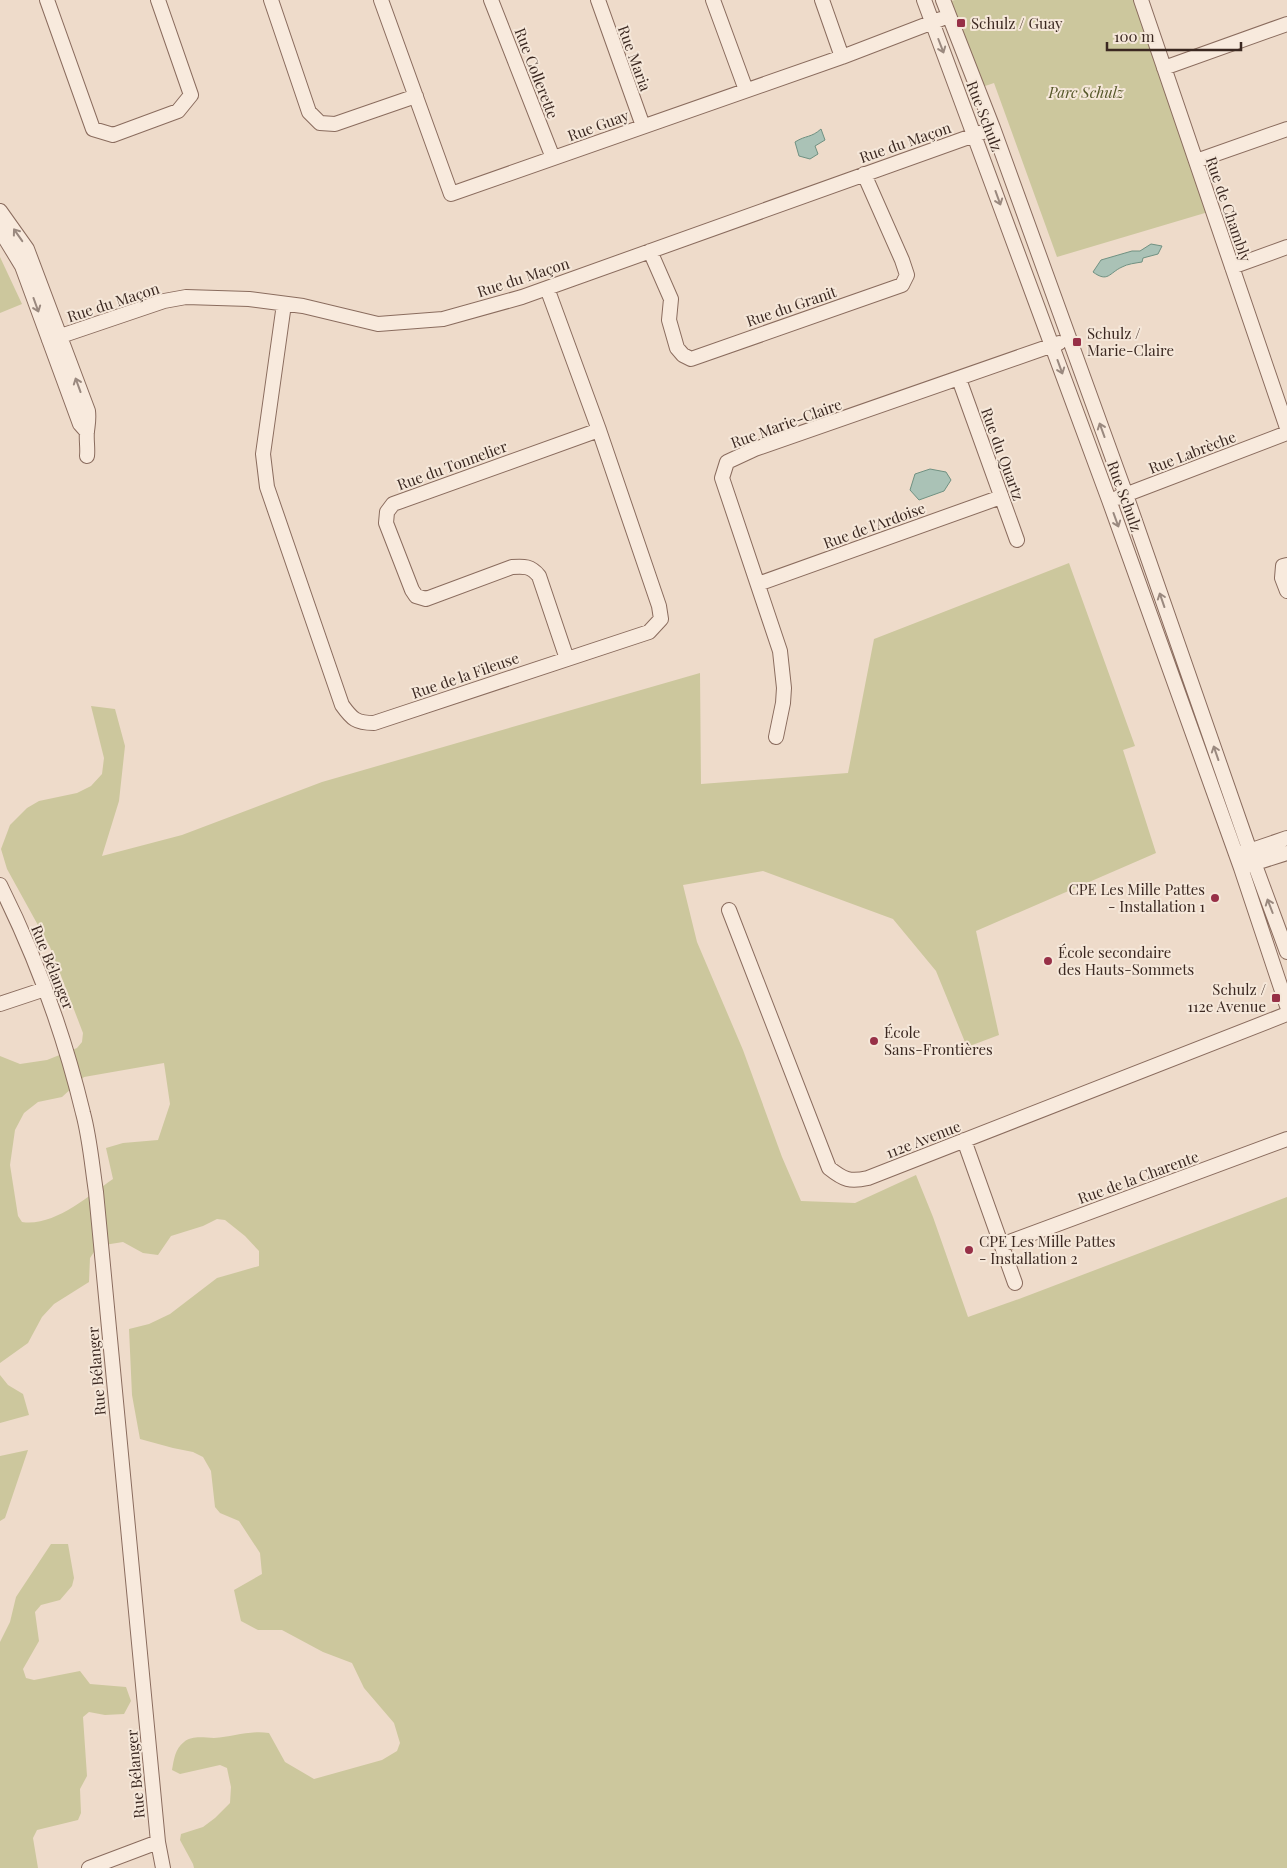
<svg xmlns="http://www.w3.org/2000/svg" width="1287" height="1868" font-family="'Playfair Display',serif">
<rect width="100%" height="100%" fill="#eedbca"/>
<path fill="#ccc79d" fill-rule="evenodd" d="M 955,0 L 1144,0 L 1215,210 L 1057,257 L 994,83 L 982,87 L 951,1 Z
M 0,257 L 22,304 L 0,313 Z
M 1069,563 L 1135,746 L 1123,750 L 1156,853 L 976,931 L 999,1035 L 967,1047 L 936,971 L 893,919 L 763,871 L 683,885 L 697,942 L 743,1050 L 782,1157 L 801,1201 L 855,1203 L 916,1175 L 933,1217 L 968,1317 L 1019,1299 L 1287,1197 L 1287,1868 L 194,1868 L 193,1864 L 180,1840 L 181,1834 L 203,1827 L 215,1818 L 230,1803 L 231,1787 L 227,1768 L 220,1765 L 180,1774 L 172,1770 C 174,1759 175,1749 184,1742 C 193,1735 204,1738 214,1738 C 233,1737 250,1730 269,1733 L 285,1762 L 314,1779 L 382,1760 L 397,1751 L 400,1743 L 394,1723 L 364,1688 L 352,1663 L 323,1652 L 282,1630 L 258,1630 L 241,1621 L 234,1590 L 262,1574 L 260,1553 L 239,1521 L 220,1513 L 215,1507 L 211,1471 L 203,1457 L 193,1452 L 173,1448 L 140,1439 L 132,1395 L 129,1329 L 149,1324 L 170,1314 L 217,1278 L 259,1266 L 259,1251 L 245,1236 L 225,1220 L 217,1219 L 203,1226 L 171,1236 L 158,1255 L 143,1253 L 123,1242 L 98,1246 L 90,1258 L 89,1282 L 54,1304 L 42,1317 L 28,1343 L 0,1363 L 0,1056 L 20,1064 L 47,1060 L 77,1048 L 82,1042 L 83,1033 L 50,947 L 7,869 L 1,849 L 10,825 L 27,808 L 39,801 L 77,793 L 91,786 L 102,774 L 104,758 L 91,706 L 115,709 L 125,746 L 119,801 L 102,856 L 182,835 L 322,782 L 700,673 L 701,784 L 848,773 L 874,639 ZM 164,1063 L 170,1104 L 158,1140 L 123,1143 L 106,1148 L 113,1179 C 88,1196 54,1227 22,1222 L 18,1216 L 10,1165 L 15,1130 L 24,1113 L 38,1102 L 62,1097 L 84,1077 Z
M 0,1375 L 8,1385 L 23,1394 L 29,1415 L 0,1423 Z
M 28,1450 L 5,1518 L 0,1521 L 0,1456 Z
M 51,1544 L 68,1544 L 74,1578 L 72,1586 L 60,1600 L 41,1605 L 35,1612 L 39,1641 L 23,1669 L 26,1678 L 34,1680 L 80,1671 L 90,1684 L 126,1687 L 131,1701 L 124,1714 L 105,1715 L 89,1712 L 83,1717 L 87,1776 L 80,1789 L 81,1813 L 78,1820 L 37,1830 L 33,1838 L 38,1868 L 0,1868 L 0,1642 L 10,1622 L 16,1597 Z"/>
<path fill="#aac2b6" stroke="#709182" d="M 821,129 L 825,140 L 815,146 L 818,154 L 810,159 L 799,156 L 795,142 C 806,135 811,138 821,129 Z
M 1151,244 L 1162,246 L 1158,254 L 1143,258 L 1142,262 C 1136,263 1127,264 1122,267 C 1109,273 1108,283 1093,272 L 1101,260 L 1132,251 L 1140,251 Z
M 930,469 L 946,472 L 951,480 L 944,491 L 919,500 L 910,490 L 915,474 Z"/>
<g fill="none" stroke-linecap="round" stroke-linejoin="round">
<g stroke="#8a6c5e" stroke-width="16">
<path id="minor" d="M 47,0 L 93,129 L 113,135 L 178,111 L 191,95 L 158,0
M 271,0 L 309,112 L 320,123 L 335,124 L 416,96
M 381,0 L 451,194 L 842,57 L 941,19
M 491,0 L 553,158
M 598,0 L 643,126
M 713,0 L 746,90
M 822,0 L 842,57
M 924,0 L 1109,500 L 1241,868 L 1287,1006
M 943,0 L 993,128 L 1126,495 L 1252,857 L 1287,952
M 1141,0 L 1287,428
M 1164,68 L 1287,24
M 1196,161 L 1287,129
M 0,211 L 27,249 L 88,411 C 89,419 88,423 87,431 C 86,440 88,448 87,456
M 0,230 L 22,266 L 80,424 L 87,432
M 650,251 L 671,299 L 669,320 L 677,348 L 683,355 L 691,359 L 902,285 L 907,275 L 902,260 L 864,174
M 1232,267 L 1287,247
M 284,304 L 263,454 L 267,487 L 342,705 C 352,719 356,723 374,723 L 649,632 L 661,619 L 659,606 L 599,430 L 547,288
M 49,340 L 164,301 L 186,297 L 249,299 L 303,306 L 378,324 L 443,319 L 522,297 L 983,132
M 959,379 L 1017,540
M 1117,498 L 1287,433
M 1287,565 L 1283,566 L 1282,578 L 1287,591
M 758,584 L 1001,497
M 567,659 L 539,576 C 531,566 524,566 512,567 L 426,599 L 416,596 L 412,590 L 386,523 L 387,512 L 393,504 L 599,430
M 776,737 L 783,703 L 784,688 L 780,651 L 722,478 L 727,462 L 755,449 L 1059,343
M 1243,853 L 1287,838
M 1246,866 L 1287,853
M 0,885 C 36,957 64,1034 83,1113 C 90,1139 92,1166 96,1192 L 158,1842 L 163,1868
M 729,910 L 829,1168 C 844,1180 850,1182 868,1178 L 1287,1014
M 0,1004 L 45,989
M 964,1140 L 1015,1283
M 1001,1245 L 1287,1139
M 89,1868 L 158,1842"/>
</g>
<use href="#minor" stroke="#f8eadd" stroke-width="14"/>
</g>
<defs><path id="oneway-shaft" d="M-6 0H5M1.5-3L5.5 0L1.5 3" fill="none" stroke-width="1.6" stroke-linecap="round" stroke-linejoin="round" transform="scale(1.25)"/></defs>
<g stroke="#9a897f">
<use href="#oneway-shaft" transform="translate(941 46) rotate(69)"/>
<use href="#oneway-shaft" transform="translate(998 198) rotate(70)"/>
<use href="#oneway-shaft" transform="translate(18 235) rotate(-125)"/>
<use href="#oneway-shaft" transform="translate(36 305) rotate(70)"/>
<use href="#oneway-shaft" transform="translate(1060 367) rotate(70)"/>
<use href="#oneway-shaft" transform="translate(78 385) rotate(-110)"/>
<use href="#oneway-shaft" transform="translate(1102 430) rotate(-110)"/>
<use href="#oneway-shaft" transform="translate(1116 520) rotate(70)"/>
<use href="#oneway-shaft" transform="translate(1162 600) rotate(-109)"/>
<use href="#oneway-shaft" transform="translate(1216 753) rotate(-109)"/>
<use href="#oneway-shaft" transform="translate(1270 906) rotate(-111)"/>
</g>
<g fill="#973047" stroke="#f5e7d9" stroke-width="2">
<rect x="956" y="18" width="10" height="10" rx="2.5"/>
<rect x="1072" y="337" width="10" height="10" rx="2.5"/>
<circle cx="1215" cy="898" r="5"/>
<circle cx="1048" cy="961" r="5"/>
<rect x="1271" y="993" width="10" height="10" rx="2.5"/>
<circle cx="874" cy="1041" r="5"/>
<circle cx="969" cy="1250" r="5"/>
</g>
<g text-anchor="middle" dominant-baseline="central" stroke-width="4" stroke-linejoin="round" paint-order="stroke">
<g font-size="15" fill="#3b2821" stroke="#f5e7d9" text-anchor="start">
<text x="971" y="23">Schulz / Guay</text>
<text x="1087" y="333">Schulz /<tspan x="1087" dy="17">Marie-Claire</tspan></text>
<text x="1205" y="889" text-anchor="end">CPE Les Mille Pattes<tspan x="1205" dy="17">- Installation 1</tspan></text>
<text x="1058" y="952">École secondaire<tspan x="1058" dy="17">des Hauts-Sommets</tspan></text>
<text x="1266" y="989" text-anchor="end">Schulz /<tspan x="1266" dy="17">112e Avenue</tspan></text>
<text x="884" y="1032">École<tspan x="884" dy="17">Sans-Frontières</tspan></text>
<text x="979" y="1241">CPE Les Mille Pattes<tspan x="979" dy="17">- Installation 2</tspan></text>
</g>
<g font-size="15" fill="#3b2821" stroke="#f5e7d9">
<text transform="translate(635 58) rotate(70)">Rue Maria</text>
<text transform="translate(537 73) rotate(69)">Rue Collerette</text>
<text transform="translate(985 116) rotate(69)">Rue Schulz</text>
<text transform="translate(598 125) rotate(-20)">Rue Guay</text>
<text transform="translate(905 142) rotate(-19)">Rue du Maçon</text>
<text transform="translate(1229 209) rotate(71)">Rue de Chambly</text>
<text transform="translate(523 277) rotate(-18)">Rue du Maçon</text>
<text transform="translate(113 302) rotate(-18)">Rue du Maçon</text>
<text transform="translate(791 306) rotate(-19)">Rue du Granit</text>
<text transform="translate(786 423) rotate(-20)">Rue Marie-Claire</text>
<text transform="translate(1192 452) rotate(-21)">Rue Labrèche</text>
<text transform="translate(1003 454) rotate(70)">Rue du Quartz</text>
<text transform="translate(452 465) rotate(-20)">Rue du Tonnelier</text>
<text transform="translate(1125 496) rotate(70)">Rue Schulz</text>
<text transform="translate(874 525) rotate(-20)">Rue de l'Ardoise</text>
<text transform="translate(465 675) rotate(-19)">Rue de la Fileuse</text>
<text transform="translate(53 967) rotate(68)">Rue Bélanger</text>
<text transform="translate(923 1139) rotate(-21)">112e Avenue</text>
<text transform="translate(1138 1177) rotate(-20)">Rue de la Charente</text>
<text transform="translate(96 1371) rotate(-95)">Rue Bélanger</text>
<text transform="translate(135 1774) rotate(-95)">Rue Bélanger</text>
</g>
<g font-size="15" font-style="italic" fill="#555729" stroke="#f5e7d9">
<text x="1086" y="92">Parc Schulz</text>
</g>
</g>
<path d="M1107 42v8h134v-8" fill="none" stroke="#3b2821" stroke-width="2.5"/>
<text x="1114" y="42" font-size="15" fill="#3b2821" stroke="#f5e7d9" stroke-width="4" paint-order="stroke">100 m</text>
</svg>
